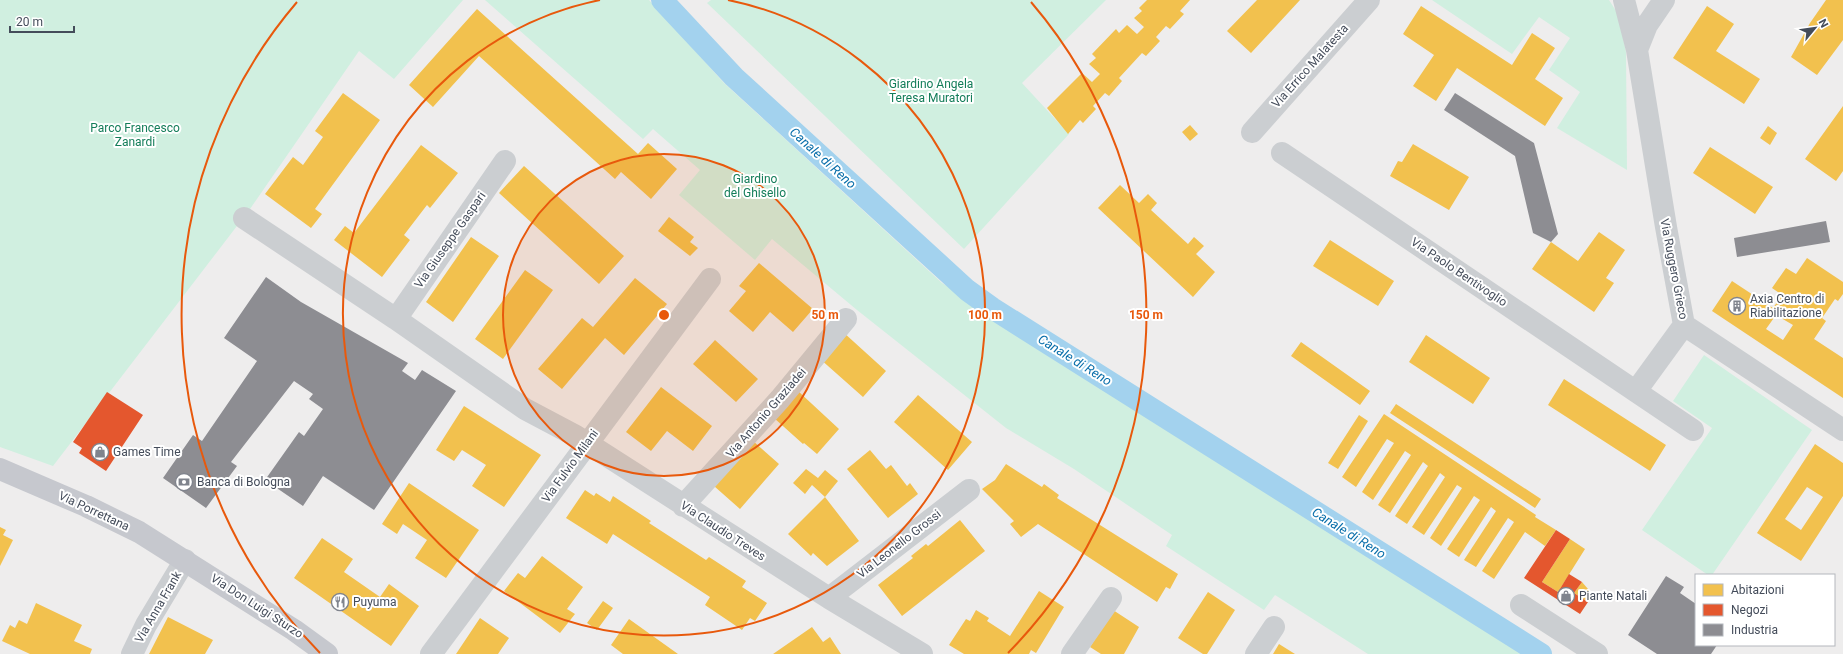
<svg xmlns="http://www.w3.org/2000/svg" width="1843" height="654" font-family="Roboto,sans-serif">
<rect width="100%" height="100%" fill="#eeeded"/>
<path fill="#d0efe0" d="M 0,0 L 463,0 L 394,79 L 359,51 L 250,209 L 53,466 L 0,447 Z
M 485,0 L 649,0 L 724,83 L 942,283 L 1525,654 L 1368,654 L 1275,595 L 1264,610 L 1166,546 L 1172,535 L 1074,469 L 1006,428 L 857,310 L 772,239 L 755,260 L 679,195 L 700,170 L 653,129 L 643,139 Z
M 711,0 L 1106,0 L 1022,83 L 1069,134 L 964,249 L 707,3 Z
M 1432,0 L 1609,0 L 1618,14 L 1626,52 L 1627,170 L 1557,128 L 1580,92 L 1549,70 L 1570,38 L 1539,17 L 1512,54 Z
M 1704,355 L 1812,430 L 1712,575 L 1708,575 L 1642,530 L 1712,428 L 1673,401 Z"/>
<path fill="#f2c14e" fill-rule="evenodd" d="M 1147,0 L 1190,0 L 1180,11 L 1184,14 L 1170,29 L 1166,26 L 1156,37 L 1160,41 L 1146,56 L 1142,53 L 1119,78 L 1122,81 L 1109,96 L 1105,93 L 1093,106 L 1096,109 L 1083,123 L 1080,120 L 1068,134 L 1047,108 L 1082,73 L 1092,82 L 1100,74 L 1089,64 L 1096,58 L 1092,54 L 1116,29 L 1119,33 L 1127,25 L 1137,34 L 1144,27 L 1134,18 L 1142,11 L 1139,8 Z
M 1257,0 L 1300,0 L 1251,53 L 1227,31 Z
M 1826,0 L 1843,0 L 1843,40 L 1817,75 L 1791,57 L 1810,23 Z
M 1421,6 L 1512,65 L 1532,33 L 1555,48 L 1535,79 L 1563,98 L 1545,126 L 1457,68 L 1436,101 L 1413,86 L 1434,55 L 1403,34 Z
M 1707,6 L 1734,24 L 1716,51 L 1760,79 L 1744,104 L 1673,58 Z
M 477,9 L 638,154 L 648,143 L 677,169 L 651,199 L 621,172 L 615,179 L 479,56 L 433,107 L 409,85 Z
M 343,93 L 380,120 L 315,209 L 322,214 L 311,228 L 265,194 L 293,157 L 303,165 L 323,137 L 315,131 Z
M 1843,106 L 1843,171 L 1836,181 L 1805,159 Z
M 1190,125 L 1198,134 L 1190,141 L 1182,132 Z
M 1768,126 L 1777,133 L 1770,145 L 1760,138 Z
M 1413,144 L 1469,177 L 1449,210 L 1390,176 L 1398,161 L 1402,162 Z
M 421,145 L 458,173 L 430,208 L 427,205 L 404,235 L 410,240 L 382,277 L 334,240 L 345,226 L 354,233 Z
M 1710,147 L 1773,187 L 1755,214 L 1693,173 Z
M 524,166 L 624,256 L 599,284 L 499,193 Z
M 1120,185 L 1139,203 L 1148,194 L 1157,203 L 1151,210 L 1188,244 L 1194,237 L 1204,246 L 1196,254 L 1215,272 L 1193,297 L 1098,208 Z
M 669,217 L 694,237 L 690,242 L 698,248 L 690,256 L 658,231 Z
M 1599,232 L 1625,250 L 1606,278 L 1614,283 L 1594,312 L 1532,269 L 1551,242 L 1578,261 Z
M 471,237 L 499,256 L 453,322 L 426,302 Z
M 1330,240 L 1394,281 L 1378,306 L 1313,266 Z
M 1807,258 L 1843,282 L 1843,294 L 1838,301 L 1835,299 L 1822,318 L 1826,321 L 1814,339 L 1843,358 L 1843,398 L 1712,311 L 1732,281 L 1773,308 L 1782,295 L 1772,288 L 1786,268 L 1796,274 ZM 1776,315 L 1793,325 L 1783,340 L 1766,329 Z
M 759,263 L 813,309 L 793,332 L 770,312 L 753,332 L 729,311 L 746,291 L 739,286 Z
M 525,270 L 553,290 L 503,359 L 475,339 Z
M 635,278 L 667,304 L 624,355 L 605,338 L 562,389 L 538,369 L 582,318 L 593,327 Z
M 843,332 L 886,371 L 863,397 L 819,358 Z
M 1426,335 L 1490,378 L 1473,404 L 1409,362 Z
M 715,340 L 758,379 L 736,402 L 693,364 Z
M 1301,342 L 1370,391 L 1360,405 L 1291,356 Z
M 1564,379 L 1666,445 L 1650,471 L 1548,405 Z
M 661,387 L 712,426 L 693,451 L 667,431 L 651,451 L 626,432 Z
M 798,391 L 839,429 L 817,454 L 804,443 L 803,444 L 774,418 Z
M 918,395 L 972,442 L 948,470 L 894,422 Z
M 1396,404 L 1541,499 L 1535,508 L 1390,413 Z
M 464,406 L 541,455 L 504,507 L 472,486 L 486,465 L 462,450 L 454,461 L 436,450 Z
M 1384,414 L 1536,515 L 1535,517 L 1556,530 L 1545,546 L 1525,532 L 1494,579 L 1482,571 L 1514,522 L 1508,518 L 1476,567 L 1464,560 L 1496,511 L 1491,507 L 1459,557 L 1447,549 L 1480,500 L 1474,496 L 1441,546 L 1430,538 L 1462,488 L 1457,485 L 1424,535 L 1412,527 L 1445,477 L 1440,473 L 1407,524 L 1395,516 L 1428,466 L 1423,462 L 1390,513 L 1378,505 L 1411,455 L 1405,451 L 1373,500 L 1362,492 L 1394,443 L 1387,439 L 1356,487 L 1342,477 Z
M 1359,415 L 1368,421 L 1338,469 L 1328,463 Z
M 753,441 L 779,464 L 740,509 L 714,486 Z
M 1815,444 L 1843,463 L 1843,496 L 1801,561 L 1757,533 ZM 1807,487 L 1823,497 L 1801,530 L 1785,519 Z
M 870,450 L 886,469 L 891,465 L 907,486 L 910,483 L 918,494 L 888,518 L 847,469 Z
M 1006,464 L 1042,487 L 1044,484 L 1059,495 L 1057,498 L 1178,574 L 1170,589 L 1166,587 L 1157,602 L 1038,524 L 1021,537 L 1010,524 L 1014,521 L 982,489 L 995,480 Z
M 806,469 L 818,478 L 825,470 L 838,481 L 825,497 L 859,541 L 827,566 L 813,553 L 811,556 L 788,534 L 825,497 L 812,485 L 805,494 L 793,483 Z
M 409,483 L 479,530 L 446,578 L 415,558 L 427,540 L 403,524 L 397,534 L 382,524 Z
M 585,490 L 594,496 L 596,493 L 610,502 L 613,496 L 651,521 L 649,523 L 706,560 L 709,557 L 746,581 L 742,587 L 767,603 L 755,621 L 750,618 L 742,630 L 705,605 L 710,597 L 613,534 L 607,544 L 566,518 Z
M 960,520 L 985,551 L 902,616 L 878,585 L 913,558 L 911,556 L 926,544 L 928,546 Z
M 0,527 L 6,530 L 3,535 L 13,540 L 0,566 Z
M 322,538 L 353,559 L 344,572 L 380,597 L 389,584 L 419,606 L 391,646 L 294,578 Z
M 1570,539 L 1585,549 L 1558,592 L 1542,582 Z
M 542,556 L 583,587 L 567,609 L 575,614 L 560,633 L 504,591 L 518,573 L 525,578 Z
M 1582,582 L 1588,589 L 1590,595 L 1588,602 L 1574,593 Z
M 1039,591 L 1064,607 L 1036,653 L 1031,650 L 1029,654 L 964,654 L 949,645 L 966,619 L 970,621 L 976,610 L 989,618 L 987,621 L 1010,636 Z
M 1208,592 L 1235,610 L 1207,654 L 1203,654 L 1178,638 Z
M 603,601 L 613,608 L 597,630 L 587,623 Z
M 36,603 L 82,625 L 74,641 L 92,649 L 90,654 L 30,654 L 2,641 L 10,625 L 15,628 L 19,620 L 27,624 Z
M 1113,610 L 1139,627 L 1124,654 L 1101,654 L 1090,647 Z
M 168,617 L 213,640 L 205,654 L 149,654 Z
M 480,618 L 509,638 L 502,648 L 498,654 L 456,654 Z
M 629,619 L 678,654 L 623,654 L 611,645 Z
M 812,627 L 823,642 L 830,637 L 841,654 L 773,654 Z
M 1279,644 L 1295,654 L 1273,654 Z"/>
<path fill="#e4572e" d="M 107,392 L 143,415 L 106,471 L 79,453 L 82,448 L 73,442 Z
M 1556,530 L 1570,539 L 1542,582 L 1558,592 L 1569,574 L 1582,582 L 1574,593 L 1588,602 L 1580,614 L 1524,578 Z"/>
<path fill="#8d8d92" d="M 1455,93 L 1534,143 L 1558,234 L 1551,242 L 1533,233 L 1515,156 L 1444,110 Z
M 1826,221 L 1830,242 L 1737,257 L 1734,238 Z
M 266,277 L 301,302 L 408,363 L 402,371 L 415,380 L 422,370 L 456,391 L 374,510 L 323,476 L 303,506 L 265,480 L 299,432 L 304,436 L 323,409 L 309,399 L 313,394 L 294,381 L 231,462 L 237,466 L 206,508 L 163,478 L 193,435 L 202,441 L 257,361 L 224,338 Z
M 1666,576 L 1684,587 L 1680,593 L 1696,604 L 1696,645 L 1717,645 L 1711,654 L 1657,654 L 1628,635 Z"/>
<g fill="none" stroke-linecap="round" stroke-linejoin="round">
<path stroke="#a3d2ee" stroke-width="22" d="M 662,0 L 734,77 L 967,290 L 992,308 L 1541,654"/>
<path stroke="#cbced1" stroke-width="22" d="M 1624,0 L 1637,50 L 1666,227 L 1684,325 L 1843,430
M 1637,50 L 1647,25 L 1664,0
M 1252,132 L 1369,0
M 1282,153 L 1693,430
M 244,218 L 396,319 L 525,409 L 576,436 L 829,598 L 922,654
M 396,319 L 505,161
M 1636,391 L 1684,325
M 683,506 L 780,399 L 846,319
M 829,598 L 969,490
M 1521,605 L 1597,654
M 132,654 L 146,625 L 185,560
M 431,654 L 710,279
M 1072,654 L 1111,598
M 1256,654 L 1274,627"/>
<path stroke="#c6c8ce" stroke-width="22" d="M 0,469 L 86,506 L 139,532 L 294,630 L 327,654"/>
</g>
<circle cx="664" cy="315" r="161" fill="#e8590c" fill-opacity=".12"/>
<g fill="none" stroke="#e8590c" stroke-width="2">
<circle cx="664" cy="315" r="161"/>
<path d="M728 0A321 321 0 1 1 600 0"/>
<path d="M320 653A482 482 0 0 1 297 2M1031 2A482 482 0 0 1 1008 653"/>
</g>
<defs>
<g id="building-ring" transform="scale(0.9)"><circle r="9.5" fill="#fff" stroke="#80848d" stroke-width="1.5"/><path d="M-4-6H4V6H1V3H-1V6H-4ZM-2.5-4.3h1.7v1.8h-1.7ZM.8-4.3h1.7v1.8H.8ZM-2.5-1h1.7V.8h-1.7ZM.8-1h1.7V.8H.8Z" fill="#80848d"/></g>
<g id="shop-ring" transform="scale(0.9)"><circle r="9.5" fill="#fff" stroke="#80848d" stroke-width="1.5"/><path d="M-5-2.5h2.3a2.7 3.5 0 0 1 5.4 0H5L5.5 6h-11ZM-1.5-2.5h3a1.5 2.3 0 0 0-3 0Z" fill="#80848d"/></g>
<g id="bank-ring" transform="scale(0.9)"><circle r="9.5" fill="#fff" stroke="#80848d" stroke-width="1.5"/><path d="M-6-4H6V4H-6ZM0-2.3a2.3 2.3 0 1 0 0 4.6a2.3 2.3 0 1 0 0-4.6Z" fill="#80848d"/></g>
<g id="restaurant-ring" transform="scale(0.9)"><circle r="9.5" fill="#fff" stroke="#80848d" stroke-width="1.5"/><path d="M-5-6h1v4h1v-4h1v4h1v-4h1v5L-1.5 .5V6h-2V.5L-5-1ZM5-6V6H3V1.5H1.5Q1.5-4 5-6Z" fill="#80848d"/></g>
</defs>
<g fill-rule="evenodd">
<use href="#building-ring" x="1737" y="306"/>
<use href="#shop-ring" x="100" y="452"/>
<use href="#bank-ring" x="184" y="482"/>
<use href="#shop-ring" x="1566" y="596"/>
<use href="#restaurant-ring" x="340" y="602"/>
</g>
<g text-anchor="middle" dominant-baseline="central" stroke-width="4" stroke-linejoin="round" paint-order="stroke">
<g font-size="12" fill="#444c5a" stroke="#fff">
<text transform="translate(1310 66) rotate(-48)">Via Errico Malatesta</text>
<text transform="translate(450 240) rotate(-55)">Via Giuseppe Gaspari</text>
<text transform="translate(1674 269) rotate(79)">Via Ruggero Grieco</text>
<text transform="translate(1459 272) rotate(34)">Via Paolo Bentivoglio</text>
<text transform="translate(766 413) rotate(-49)">Via Antonio Graziadei</text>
<text transform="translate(570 466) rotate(-54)">Via Fulvio Milani</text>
<text transform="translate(94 511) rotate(25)">Via Porrettana</text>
<text transform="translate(723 531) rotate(33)">Via Claudio Treves</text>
<text transform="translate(899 544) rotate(-38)">Via Leonello Grossi</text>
<text transform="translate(257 606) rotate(33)">Via Don Luigi Sturzo</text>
<text transform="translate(158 607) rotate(-60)">Via Anna Frank</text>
</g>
<g font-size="12" fill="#137d59" stroke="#fff">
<text x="931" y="84">Giardino Angela<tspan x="931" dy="14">Teresa Muratori</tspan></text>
<text x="135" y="128">Parco Francesco<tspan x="135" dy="14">Zanardi</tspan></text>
<text x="755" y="179">Giardino<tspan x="755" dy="14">del Ghisello</tspan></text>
</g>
<g font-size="12" fill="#444c5a" stroke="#fff" text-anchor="start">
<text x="1750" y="299">Axia Centro di<tspan x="1750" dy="14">Riabilitazione</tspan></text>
<text x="113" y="452">Games Time</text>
<text x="197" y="482">Banca di Bologna</text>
<text x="1579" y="596">Piante Natali</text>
<text x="353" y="602">Puyuma</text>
</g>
<g font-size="13" font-style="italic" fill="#086eaa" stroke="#fff">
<text transform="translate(823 158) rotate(42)">Canale di Reno</text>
<text transform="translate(1075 360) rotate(32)">Canale di Reno</text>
<text transform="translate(1349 533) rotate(32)">Canale di Reno</text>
</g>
</g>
<circle cx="664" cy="315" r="6" fill="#e8590c" stroke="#fff" stroke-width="2"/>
<g font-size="12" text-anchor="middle" font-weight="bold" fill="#e8590c" stroke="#fff" stroke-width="4" stroke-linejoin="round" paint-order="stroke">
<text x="825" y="319">50 m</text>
<text x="985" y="319">100 m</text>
<text x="1146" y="319">150 m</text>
</g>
<rect x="1695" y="574" width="140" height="72" fill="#ffffff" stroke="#b4b7bd"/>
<rect x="1703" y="584" width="20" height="12" fill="#f2c14e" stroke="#b4b7bd"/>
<text x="1731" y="594" font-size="12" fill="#444c5a">Abitazioni</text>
<rect x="1703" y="604" width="20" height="12" fill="#e4572e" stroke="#b4b7bd"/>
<text x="1731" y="614" font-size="12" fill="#444c5a">Negozi</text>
<rect x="1703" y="624" width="20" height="12" fill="#8d8d92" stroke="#b4b7bd"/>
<text x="1731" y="634" font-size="12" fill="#444c5a">Industria</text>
<g transform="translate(1815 28) rotate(61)" stroke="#ffffff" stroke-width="3" paint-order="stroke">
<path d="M0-3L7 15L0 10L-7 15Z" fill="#444c5a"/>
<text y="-6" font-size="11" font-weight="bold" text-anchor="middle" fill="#444c5a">N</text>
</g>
<path d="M10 26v6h64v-6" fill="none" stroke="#444c5a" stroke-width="2"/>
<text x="16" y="26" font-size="12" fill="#444c5a" stroke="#ffffff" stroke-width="3" paint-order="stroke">20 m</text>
</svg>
